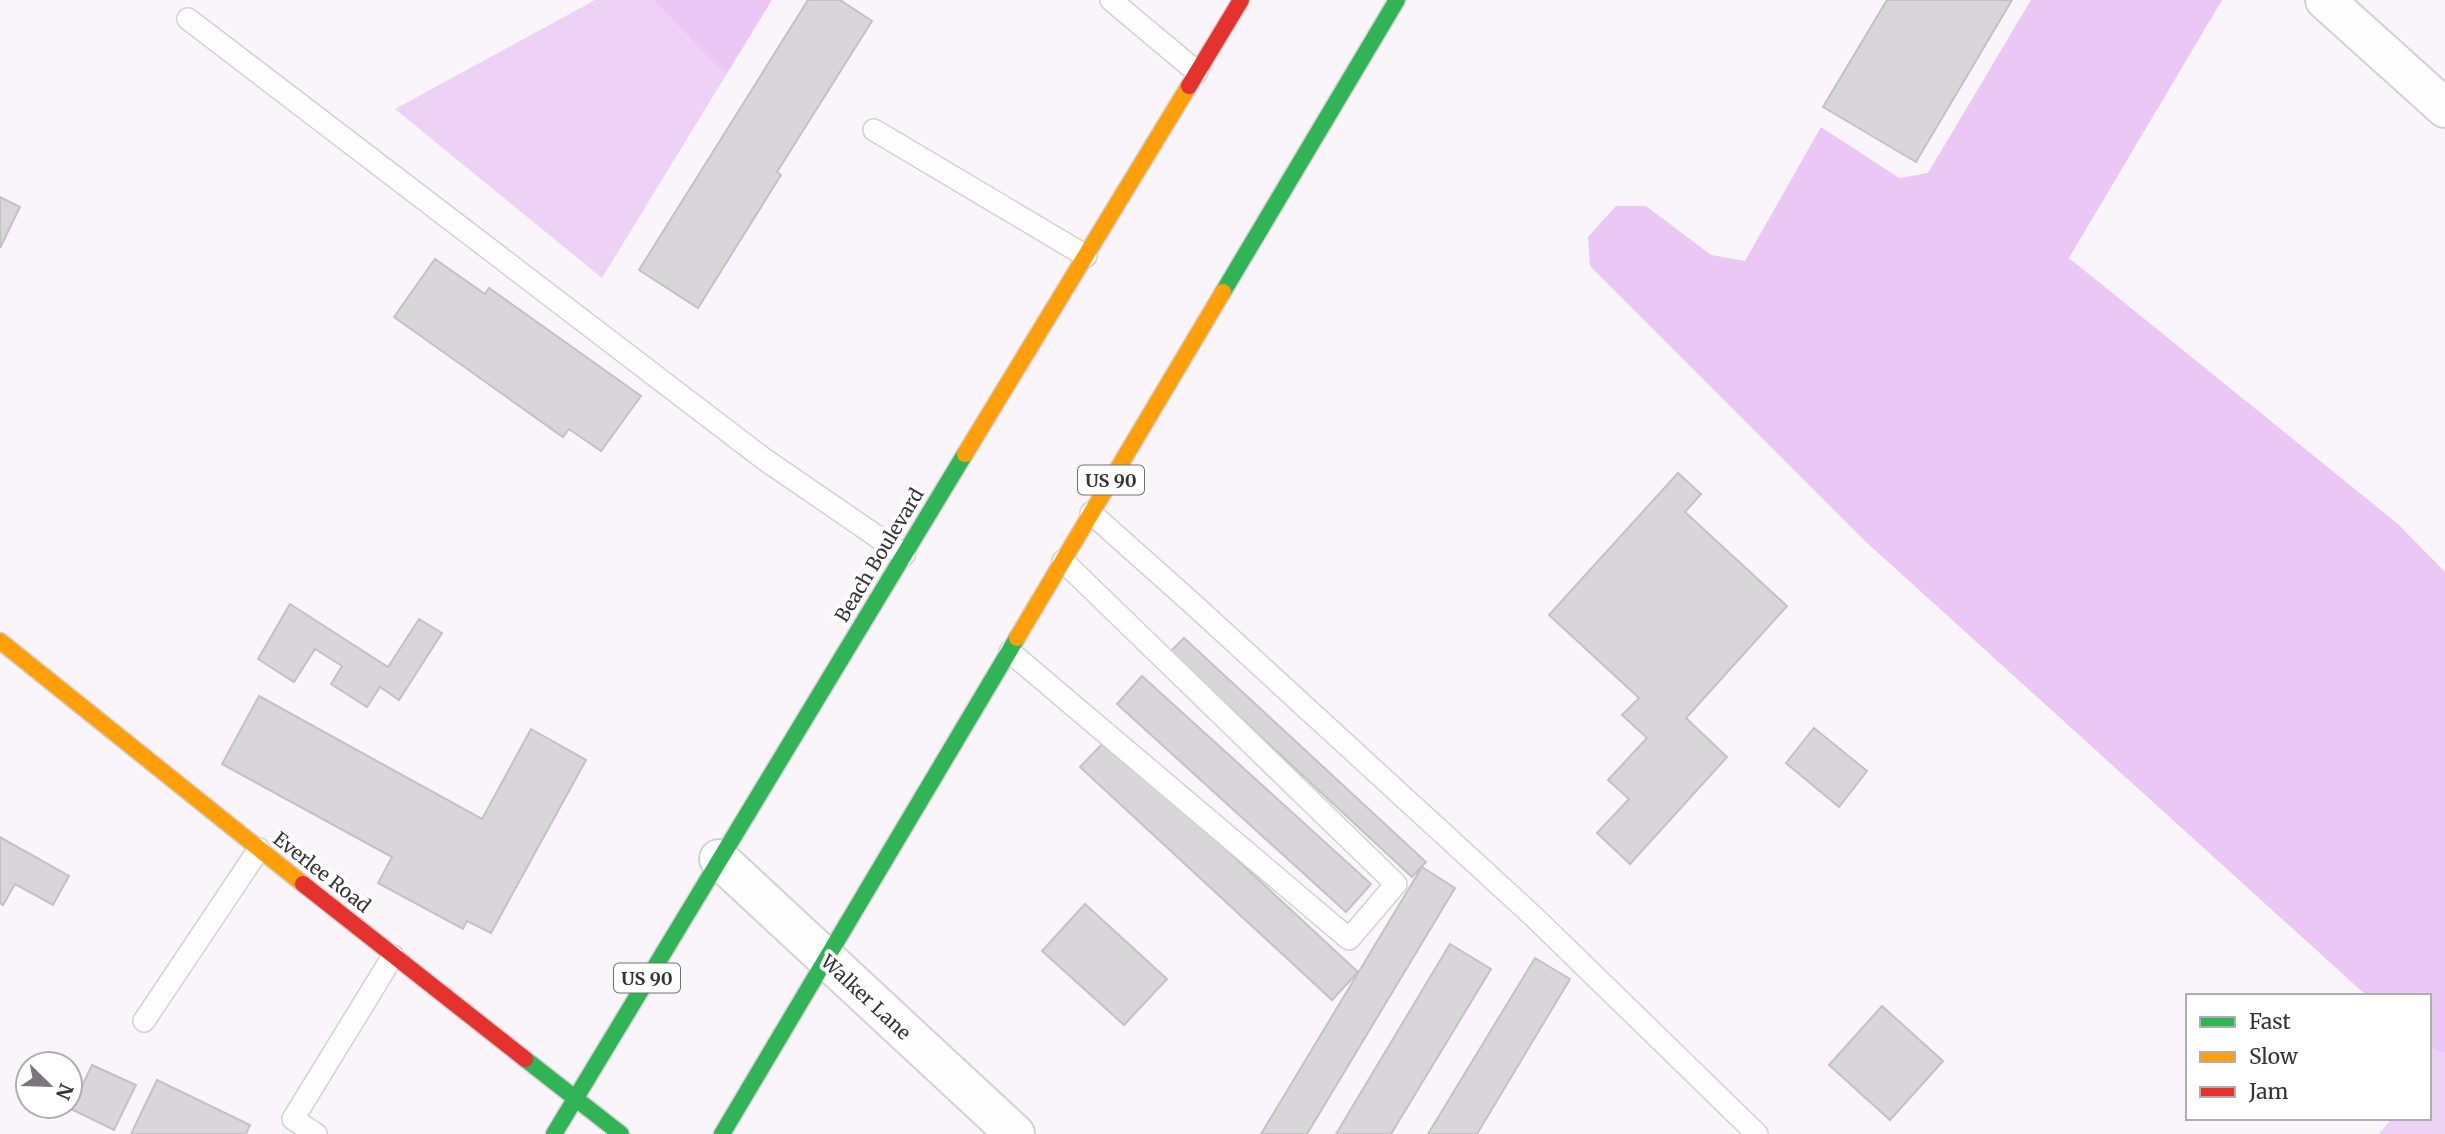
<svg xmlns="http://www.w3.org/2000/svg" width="2445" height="1134" font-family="Merriweather,serif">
<rect width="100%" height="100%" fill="#f9f5fa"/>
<path fill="#eed2f6" d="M 595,0 L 653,0 L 726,75 L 602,278 L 395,109 Z
M 2429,1048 L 2445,1054 L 2445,1134 L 2379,1134 L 2392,1118 L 2429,1118 Z"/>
<path fill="#ebc7f5" d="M 653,0 L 772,0 L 726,75 Z
M 2031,0 L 2222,0 L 2069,258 L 2398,524 L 2445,572 L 2445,1054 L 2429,1048 L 2429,996 L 2367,996 L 1865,541 L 1590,266 L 1588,237 L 1616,206 L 1646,206 L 1711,255 L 1745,261 L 1821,127 L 1899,178 L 1928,173 Z"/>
<path fill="#d9d6da" stroke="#c4c1c5" stroke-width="2" d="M 808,0 L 840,0 L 872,21 L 777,172 L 781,175 L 698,308 L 639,270 Z
M 1887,0 L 2012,0 L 1916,162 L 1823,107 Z
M 0,197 L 20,207 L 0,248 Z
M 435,259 L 485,294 L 489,288 L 641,396 L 601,451 L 569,429 L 563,437 L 394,317 Z
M 1678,473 L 1701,494 L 1685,512 L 1787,606 L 1686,718 L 1727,757 L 1630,864 L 1597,833 L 1629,799 L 1608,780 L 1647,738 L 1622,715 L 1639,698 L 1549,615 Z
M 290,604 L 388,667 L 419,619 L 442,633 L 399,700 L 380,687 L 367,707 L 331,684 L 342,666 L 315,649 L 294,682 L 258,659 Z
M 1184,638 L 1426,862 L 1412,877 L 1170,652 Z
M 1142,676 L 1371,884 L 1346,912 L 1117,704 Z
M 259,696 L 482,819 L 531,729 L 586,760 L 491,933 L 467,921 L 463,929 L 378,883 L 392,857 L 222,764 Z
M 1814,728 L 1867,771 L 1839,807 L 1786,763 Z
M 1107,739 L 1358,972 L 1332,1000 L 1080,767 Z
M 0,837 L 69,876 L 53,905 L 15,884 L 3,905 L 0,903 Z
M 1422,867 L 1455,888 L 1307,1134 L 1261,1134 Z
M 1085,904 L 1167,979 L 1124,1025 L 1042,951 Z
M 1450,944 L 1491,969 L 1391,1134 L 1336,1134 Z
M 1535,958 L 1570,979 L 1477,1134 L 1428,1134 Z
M 1882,1006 L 1943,1061 L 1890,1120 L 1829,1065 Z
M 92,1065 L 136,1085 L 114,1130 L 71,1109 Z
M 157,1080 L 250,1125 L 246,1134 L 131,1134 Z"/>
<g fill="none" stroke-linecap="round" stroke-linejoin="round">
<g stroke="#d4d1d5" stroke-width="24">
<path id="lane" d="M 1111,0 L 1197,72
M 188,19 L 764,459 L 904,555
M 874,130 L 1086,256
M 1091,513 L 1193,604 L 1533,916 L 1757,1134
M 1010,652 L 1349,939 L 1396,884 L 1063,561
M 144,1021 L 259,849
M 316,1134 L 293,1119 L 393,956"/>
</g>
<g stroke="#d4d1d5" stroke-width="42">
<path id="street" d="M 2325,0 L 2445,108
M 719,859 L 1015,1134"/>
</g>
<g stroke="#d4d1d5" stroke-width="19">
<path id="fast" d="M 1223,292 L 1397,0
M 525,1059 L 621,1134
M 554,1134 L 965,454
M 722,1134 L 1017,638"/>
</g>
<g stroke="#d4d1d5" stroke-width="19">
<path id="slow" d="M 965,454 L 1189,86
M 1017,638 L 1223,292
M 0,641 L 303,884"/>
</g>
<g stroke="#d4d1d5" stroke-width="19">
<path id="jam" d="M 1189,86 L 1241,0
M 303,884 L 525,1059"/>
</g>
<use href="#lane" stroke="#fefefe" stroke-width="21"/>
<use href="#street" stroke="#fefefe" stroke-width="38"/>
<use href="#fast" stroke="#30b455" stroke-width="16"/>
<use href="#slow" stroke="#ff9f0a" stroke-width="16"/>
<use href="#jam" stroke="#e5322d" stroke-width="16"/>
</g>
<g text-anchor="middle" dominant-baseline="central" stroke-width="7" stroke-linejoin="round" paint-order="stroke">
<g fill="#fff" stroke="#727073" stroke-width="2">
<rect x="1078" y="465.5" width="66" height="29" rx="5"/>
<rect x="614" y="963.5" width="66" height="29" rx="5"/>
</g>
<g font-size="18" font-weight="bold" fill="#363237">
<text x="1111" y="480">US 90</text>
<text x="647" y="978">US 90</text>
</g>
<g font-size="19" fill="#363237" stroke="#fff">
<text transform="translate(879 555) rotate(-59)">Beach Boulevard</text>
<text transform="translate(322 872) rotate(38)">Everlee Road</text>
<text transform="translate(866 997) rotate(43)">Walker Lane</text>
</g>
</g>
<rect x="2186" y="994" width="245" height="126" fill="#ffffff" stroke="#afadaf" stroke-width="2"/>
<rect x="2200" y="1017" width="35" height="10" fill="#30b455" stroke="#afadaf" stroke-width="2"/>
<text x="2249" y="1029" font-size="21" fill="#363237">Fast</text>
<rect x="2200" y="1052" width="35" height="10" fill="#ff9f0a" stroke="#afadaf" stroke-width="2"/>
<text x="2249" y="1064" font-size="21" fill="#363237">Slow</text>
<rect x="2200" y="1087" width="35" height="10" fill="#e5322d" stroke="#afadaf" stroke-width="2"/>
<text x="2249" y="1099" font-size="21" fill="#363237">Jam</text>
<g transform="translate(49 1085) rotate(113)"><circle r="33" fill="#ffffff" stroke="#afadaf" stroke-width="2"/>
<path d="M0-5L12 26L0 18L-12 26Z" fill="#7a767b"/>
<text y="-10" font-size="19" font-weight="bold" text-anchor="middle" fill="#363237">N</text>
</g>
</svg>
